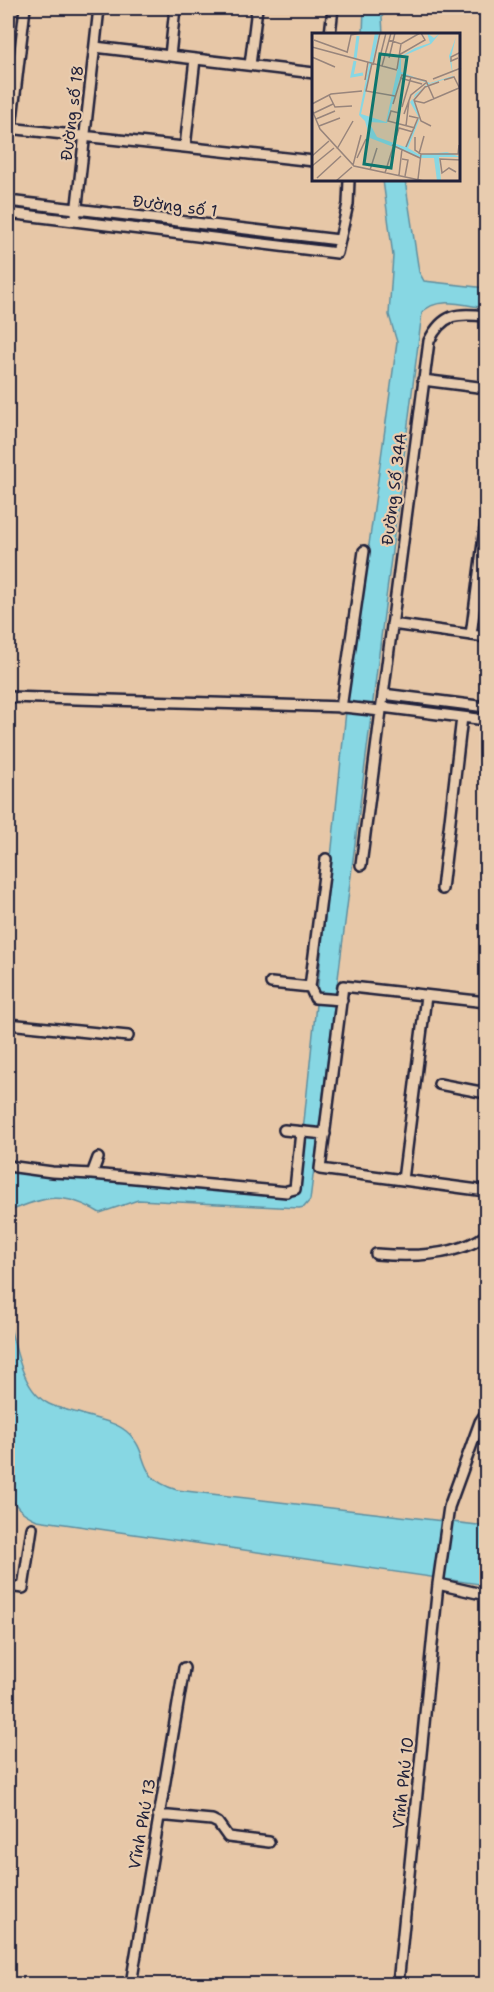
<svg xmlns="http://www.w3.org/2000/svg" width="494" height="1992" font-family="'Shantell Sans',sans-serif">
<rect width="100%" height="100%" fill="#e7c7a7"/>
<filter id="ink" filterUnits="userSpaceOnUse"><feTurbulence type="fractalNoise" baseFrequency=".0167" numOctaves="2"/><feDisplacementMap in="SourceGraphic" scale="12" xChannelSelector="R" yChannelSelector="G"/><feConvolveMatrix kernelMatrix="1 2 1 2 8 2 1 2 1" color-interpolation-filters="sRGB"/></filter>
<g filter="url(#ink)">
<path fill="#87d7e3" stroke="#5f8fa0" stroke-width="1.5" d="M 364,8 L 387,8 L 382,17 L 383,34 L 363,34 Z
M 383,180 L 405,180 L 419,272 L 424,281 L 486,288 L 486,308 C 467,306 435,295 422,313 L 310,1200 L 304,1207 L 299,1208 L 138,1200 L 100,1213 C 64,1191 45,1196 8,1212 L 8,1169 L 297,1190 L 346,711 L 397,342 L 389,315 L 393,256 Z
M 8,1320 C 16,1346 21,1390 49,1404 C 59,1409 73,1411 84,1415 C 97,1419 115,1422 126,1431 C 153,1454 132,1476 177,1490 L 486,1526 L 486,1585 L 37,1520 C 21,1513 14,1506 8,1489 Z"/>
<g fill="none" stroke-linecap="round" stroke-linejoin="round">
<g stroke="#22223b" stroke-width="14">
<path id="minor" d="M 330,34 L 333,8
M 95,47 L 314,73
M 170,56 L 175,8
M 250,65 L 257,8
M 8,128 L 314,161
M 11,128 L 25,8
M 185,147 L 195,59
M 8,201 L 339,240
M 8,213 L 337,253 L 348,204 L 349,180
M 76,214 L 99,8
M 423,380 L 486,388
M 392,624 L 486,637
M 471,635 L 486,520
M 383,694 L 486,707
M 8,697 L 344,707 L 381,711
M 382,707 L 486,720
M 341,708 L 364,551
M 361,865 L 429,341 C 443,313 457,313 486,316
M 442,889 L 462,717
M 271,983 L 310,987 L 315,998 L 342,1000
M 310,987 L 326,859
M 486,1002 L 343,986 L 320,1169 L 486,1191
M 8,1024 L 128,1036
M 439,1084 L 486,1093
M 284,1130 L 325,1134
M 8,1166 L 52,1172 L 92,1174 L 98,1158
M 92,1174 L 287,1192
M 403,1180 L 426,996
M 287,1191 L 295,1189 L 301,1132
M 376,1254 C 411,1257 458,1256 486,1235
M 438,1584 L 486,1595
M 8,1586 L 23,1588 L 32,1528
M 158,1815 L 212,1820 L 218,1823 L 228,1837 L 269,1842
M 131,1984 L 184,1668
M 398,1984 L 438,1584 L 449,1507 L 480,1422 L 486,1413"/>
</g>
<use href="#minor" stroke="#e8ccaf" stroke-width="9"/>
</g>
</g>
<g text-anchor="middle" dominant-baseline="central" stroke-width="4.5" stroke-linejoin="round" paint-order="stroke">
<g font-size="16" fill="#22223b" stroke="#e8ccaf">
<text transform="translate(72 113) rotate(-83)">Đường số 18</text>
<text transform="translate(175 206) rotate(7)">Đường số 1</text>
<text transform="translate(394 489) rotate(-83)">Đường Số 34A</text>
<text transform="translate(403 1783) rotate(-84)">Vĩnh Phú 10</text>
<text transform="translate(142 1824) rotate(-80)">Vĩnh Phú 13</text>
</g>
</g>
<g transform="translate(312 33)">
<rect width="148" height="148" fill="#e7c7a7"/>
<path d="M 63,0 L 67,0 L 49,81 L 74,89 L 88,24 L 103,15 L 118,10 L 115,0 L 122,5 L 128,0 L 119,11 L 89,24 L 89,39 L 118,50 L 141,43 L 137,23 L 144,4 L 139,24 L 141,44 L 117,51 L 103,61 L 101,67 L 108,85 L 96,115 L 108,122 L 135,119 L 148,124 L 127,124 L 129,148 L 125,148 L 122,125 L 110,125 L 58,105 L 53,88 L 47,82 ZM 89,41 L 116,50 L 98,69 L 107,85 L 93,114 L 65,104 L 57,89 L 75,90 Z" fill="#87d7e3" fill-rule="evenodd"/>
<path fill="none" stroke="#87d7e3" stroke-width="3" d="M 43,26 L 46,3M 43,28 L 40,43 L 51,41"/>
<path fill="none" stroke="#98857c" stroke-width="1.5" d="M 2,7 L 35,19M 77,7 L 89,11 L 108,0M 0,14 L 85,37M 35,20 L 39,2 L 49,0M 87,22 L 113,7 L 109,0M 0,24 L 23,34M 77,25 L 83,0M 146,25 L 139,28 L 139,24 L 149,19M 67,28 L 74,0M 60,30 L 54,58 L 83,63M 61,32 L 68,0M 70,33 L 79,0M 85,36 L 89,11M 88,45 L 110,51M 121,46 L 149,35M 53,47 L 56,29M 132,47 L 142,44 L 148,56M 17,62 L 23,74 L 40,73M 103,68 L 112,70 L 147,55M 0,71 L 19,61 L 50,58M 81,71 L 90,42 L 114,48 L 122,66M 90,74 L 99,44M 0,77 L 8,96 L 42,133 L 112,148M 2,80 L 21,71M 87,80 L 79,78 L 76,88 L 103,95M 92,81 L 99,62 L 115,49M 4,86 L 23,78M 7,93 L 28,85M 94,93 L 97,67M 119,93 L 109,88 L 102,67 L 113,54 L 127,49M 103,104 L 103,117 L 109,121M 80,112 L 108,125M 94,114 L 106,85 L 97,83M 25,116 L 41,88M 107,121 L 112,103M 0,123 L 17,108M 45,125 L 54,106M 90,126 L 96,127 L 93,143M 41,132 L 49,102M 0,133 L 22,115M 58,137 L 65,115M 144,139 L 137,135 L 130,140 L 128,126 L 149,127M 73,140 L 87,95 L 101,99M 87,142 L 90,116M 5,145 L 29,123M 106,146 L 109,121 L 146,121 L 147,112M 24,148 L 40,134"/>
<path fill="#0f766e" fill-opacity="0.15" stroke="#0f766e" stroke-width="3" d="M 68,21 L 95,24 L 79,135 L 52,131 Z"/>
<rect width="148" height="148" fill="none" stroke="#22223b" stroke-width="3"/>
</g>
<rect width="494" height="1992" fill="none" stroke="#e8ccaf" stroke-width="30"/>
<rect x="15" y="15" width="464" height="1962" fill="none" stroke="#22223b" stroke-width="2" filter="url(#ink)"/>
</svg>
